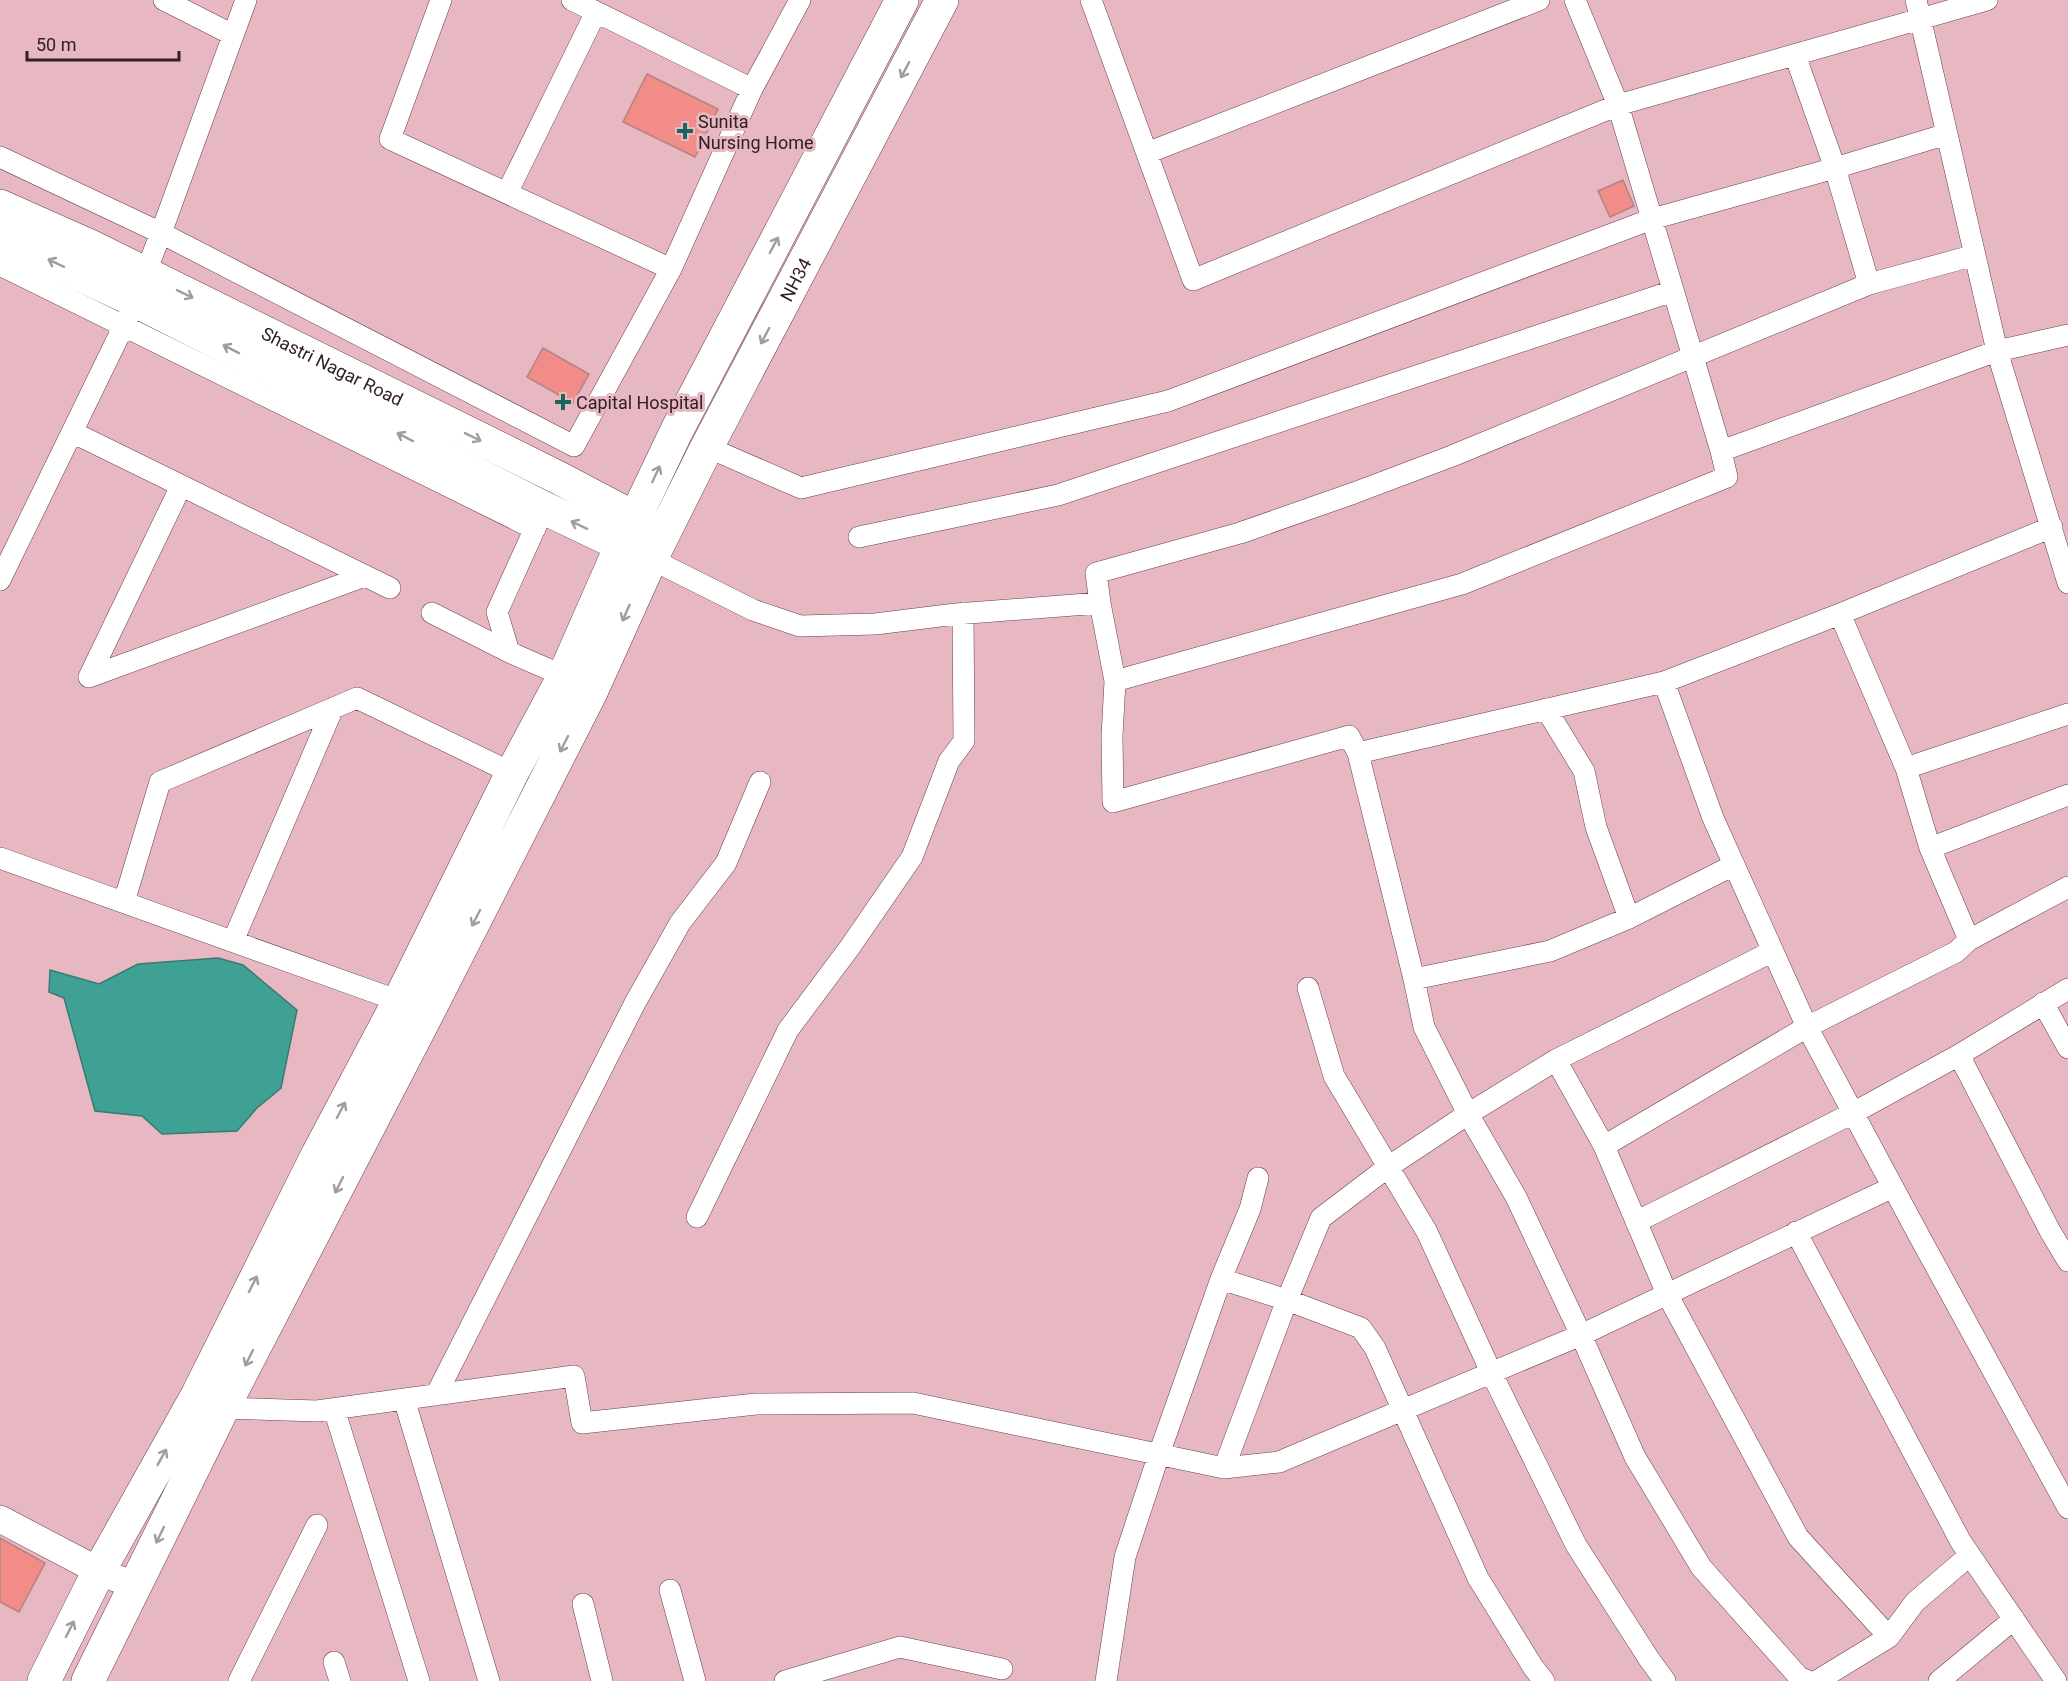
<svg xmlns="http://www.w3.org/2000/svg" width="2068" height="1681" font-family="Roboto,sans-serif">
<rect width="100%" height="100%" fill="#e7b7c2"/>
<path fill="#3fa193" stroke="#3b7a72" stroke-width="1.5" d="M 218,958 L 243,965 L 297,1010 L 281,1088 L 257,1108 L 237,1131 L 162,1134 L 142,1116 L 95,1111 L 64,998 L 49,992 L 50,970 L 99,984 L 138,964 Z"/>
<path fill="#f18c88" stroke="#b28481" stroke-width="1.5" d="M 647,74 L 718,109 L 695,157 L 623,122 Z
M 1623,180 L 1634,206 L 1610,217 L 1598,191 Z
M 543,348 L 589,374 L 573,403 L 527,377 Z
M 0,1538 L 45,1563 L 19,1612 L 0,1602 Z"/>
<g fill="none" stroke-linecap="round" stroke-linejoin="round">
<g stroke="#68404b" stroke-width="22">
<path id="minor" d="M 164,0 L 233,35
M 441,0 L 390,139 L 671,269
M 572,0 L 752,89
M 1091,0 L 1193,280 L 1618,105 L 1987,0
M 1575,0 L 1618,105 L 1721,451 L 1997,351 L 2068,335
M 1916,0 L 1997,351 L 2068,583
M 1795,55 L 1835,168 L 1869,284
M 1147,153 L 1539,0
M 0,157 L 161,233 L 246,0
M 507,193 L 596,12
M 0,265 L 535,529
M 145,274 L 161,233 L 574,446 L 671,269 L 752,89 L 800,0
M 72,432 L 390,588
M 707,447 L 801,488 L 1168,401 L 1652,219 L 1835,168 L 1947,134
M 181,486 L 89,677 L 365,576
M 859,537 L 1058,495 L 1673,291
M 651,559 L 753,610 L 800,626 L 875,624 L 956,614 L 1100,603 L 1115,681 L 1112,736 L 1113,802 L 1349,736 L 1358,753 L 1414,979
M 0,580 L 130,313
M 1100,603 L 1096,573 L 1240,533 L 1354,493 L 1452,456 L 1869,284 L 1975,255
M 432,613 L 509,652 L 564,676
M 1840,614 L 1906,768 L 1930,848 L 1969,940
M 509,652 L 497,612 L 540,517
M 1115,681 L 1462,584 L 1727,477 L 1721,451
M 1664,682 L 1713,818 L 1807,1027 L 1917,1232 L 2068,1508
M 1546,709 L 1584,771 L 1596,827 L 1629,918
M 1358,753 L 1664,682 L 1840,614 L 2052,527
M 1906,768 L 2068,714
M 1930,848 L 2068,795
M 0,858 L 399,1001
M 1734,865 L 1629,918 L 1550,951 L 1414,979 L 1424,1027 L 1468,1114 L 1516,1197 L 1581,1335 L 1635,1457 L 1701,1567 L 1799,1677 L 1808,1681
M 124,902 L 160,782 L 357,698 L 512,773
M 233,941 L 333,708
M 1308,988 L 1334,1076 L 1427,1232 L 1491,1372 L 1576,1545 L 1649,1659 L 1665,1681
M 2043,1003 L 2068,1048
M 1959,1055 L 2050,1231 L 2068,1261
M 1556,1060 L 1604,1146 L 1667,1294 L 1798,1537 L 1889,1637
M 1604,1146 L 1807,1027 L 1956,952 L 1969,940 L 2068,887
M 697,1217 L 788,1030 L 850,947 L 912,857 L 949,761 L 964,741 L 963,613
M 1636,1222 L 1853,1113 L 1959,1055 L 2068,989
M 1796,1232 L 1961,1542 L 2056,1681
M 1221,1279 L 1287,1300 L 1361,1328 L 1375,1348 L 1478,1578 L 1533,1667 L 1544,1681
M 436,1395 L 635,1003 L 680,923 L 726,863 L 760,782
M 404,1399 L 489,1681
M 223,1408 L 317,1411 L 574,1376 L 582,1423 L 756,1404 L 913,1403 L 1224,1468 L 1279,1462 L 1581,1335 L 1893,1187
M 334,1409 L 419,1681
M 1224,1468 L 1287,1300 L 1321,1218 L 1388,1167 L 1468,1114 L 1556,1060 L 1773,951
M 670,1590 L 695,1681
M 583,1604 L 602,1681
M 334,1662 L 340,1681
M 239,1681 L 317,1525
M 785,1681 L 900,1647 L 1002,1669
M 1106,1681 L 1125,1557 L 1159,1454 L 1221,1279 L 1250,1209 L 1258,1178
M 1817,1681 L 1889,1637 L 1915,1602 L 1970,1555
M 1939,1681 L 2014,1619"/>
</g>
<g stroke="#68404b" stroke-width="28">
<path id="tertiary" d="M 0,1519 L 99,1571 L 135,1586"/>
</g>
<g stroke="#68404b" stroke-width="34">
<path id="primary" d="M 44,1681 L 99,1571 L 198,1394 L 318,1154 L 399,1001 L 512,773 L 564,676 L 621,546
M 88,1681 L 223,1408 L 423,1022 L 591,692 L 651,559"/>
</g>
<g stroke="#68404b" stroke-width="34">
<g id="trunk">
<path id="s1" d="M 0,206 L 90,246 L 559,478 L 663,533"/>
<path id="s2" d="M 0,237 L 136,301 L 544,508 L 651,559 L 707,447 L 942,0"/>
<path d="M 625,539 L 677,430 L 902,0"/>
</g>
</g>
<use href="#minor" stroke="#fff" stroke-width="21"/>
<use href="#tertiary" stroke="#fff" stroke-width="27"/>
<use href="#primary" stroke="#fff" stroke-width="33"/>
<use href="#trunk" stroke="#fff" stroke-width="33"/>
</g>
<defs><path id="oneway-shaft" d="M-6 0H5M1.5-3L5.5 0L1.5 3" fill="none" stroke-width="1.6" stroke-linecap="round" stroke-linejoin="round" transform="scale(1.5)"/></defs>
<g stroke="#a39b9c">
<use href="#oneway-shaft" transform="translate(905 70) rotate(118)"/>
<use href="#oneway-shaft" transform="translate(774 245) rotate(-62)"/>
<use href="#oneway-shaft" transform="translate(56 263) rotate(-155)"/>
<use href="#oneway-shaft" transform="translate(185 294) rotate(26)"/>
<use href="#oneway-shaft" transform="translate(765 336) rotate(118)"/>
<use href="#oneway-shaft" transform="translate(231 349) rotate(-153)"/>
<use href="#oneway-shaft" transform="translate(405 437) rotate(-153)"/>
<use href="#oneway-shaft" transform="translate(473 437) rotate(26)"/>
<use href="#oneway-shaft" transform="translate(656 474) rotate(-65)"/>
<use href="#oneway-shaft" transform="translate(579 525) rotate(-154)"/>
<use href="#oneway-shaft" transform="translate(626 613) rotate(114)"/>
<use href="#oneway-shaft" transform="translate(564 744) rotate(117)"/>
<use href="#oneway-shaft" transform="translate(476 918) rotate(117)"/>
<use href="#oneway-shaft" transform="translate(341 1110) rotate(-62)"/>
<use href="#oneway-shaft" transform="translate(339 1185) rotate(117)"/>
<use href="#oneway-shaft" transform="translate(253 1284) rotate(-63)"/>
<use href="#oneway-shaft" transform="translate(249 1358) rotate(117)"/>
<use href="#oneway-shaft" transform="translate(162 1457) rotate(-61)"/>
<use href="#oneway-shaft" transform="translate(160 1535) rotate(116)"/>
<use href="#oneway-shaft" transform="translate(70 1629) rotate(-63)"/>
</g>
<g fill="#1b655b" stroke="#e7b7c2" stroke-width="2">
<path d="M682 122h6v6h6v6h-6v6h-6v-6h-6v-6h6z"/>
<path d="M560 393h6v6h6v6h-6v6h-6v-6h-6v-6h6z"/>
</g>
<g text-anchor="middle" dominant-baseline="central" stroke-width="6" stroke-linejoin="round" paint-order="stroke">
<g font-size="18" fill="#322024" stroke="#e7b7c2" text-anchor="start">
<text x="698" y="121">Sunita<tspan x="698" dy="21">Nursing Home</tspan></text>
<text x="576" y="402">Capital Hospital</text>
</g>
<g font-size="18" fill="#322024" stroke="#e7b7c2">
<text stroke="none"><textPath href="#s2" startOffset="1041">NH34</textPath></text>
<text stroke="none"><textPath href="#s1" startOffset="369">Shastri Nagar Road</textPath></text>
</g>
</g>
<path d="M27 51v9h152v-9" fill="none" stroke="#322024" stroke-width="3"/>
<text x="36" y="51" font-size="18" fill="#322024" stroke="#e7b7c2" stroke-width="4.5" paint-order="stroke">50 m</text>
</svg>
